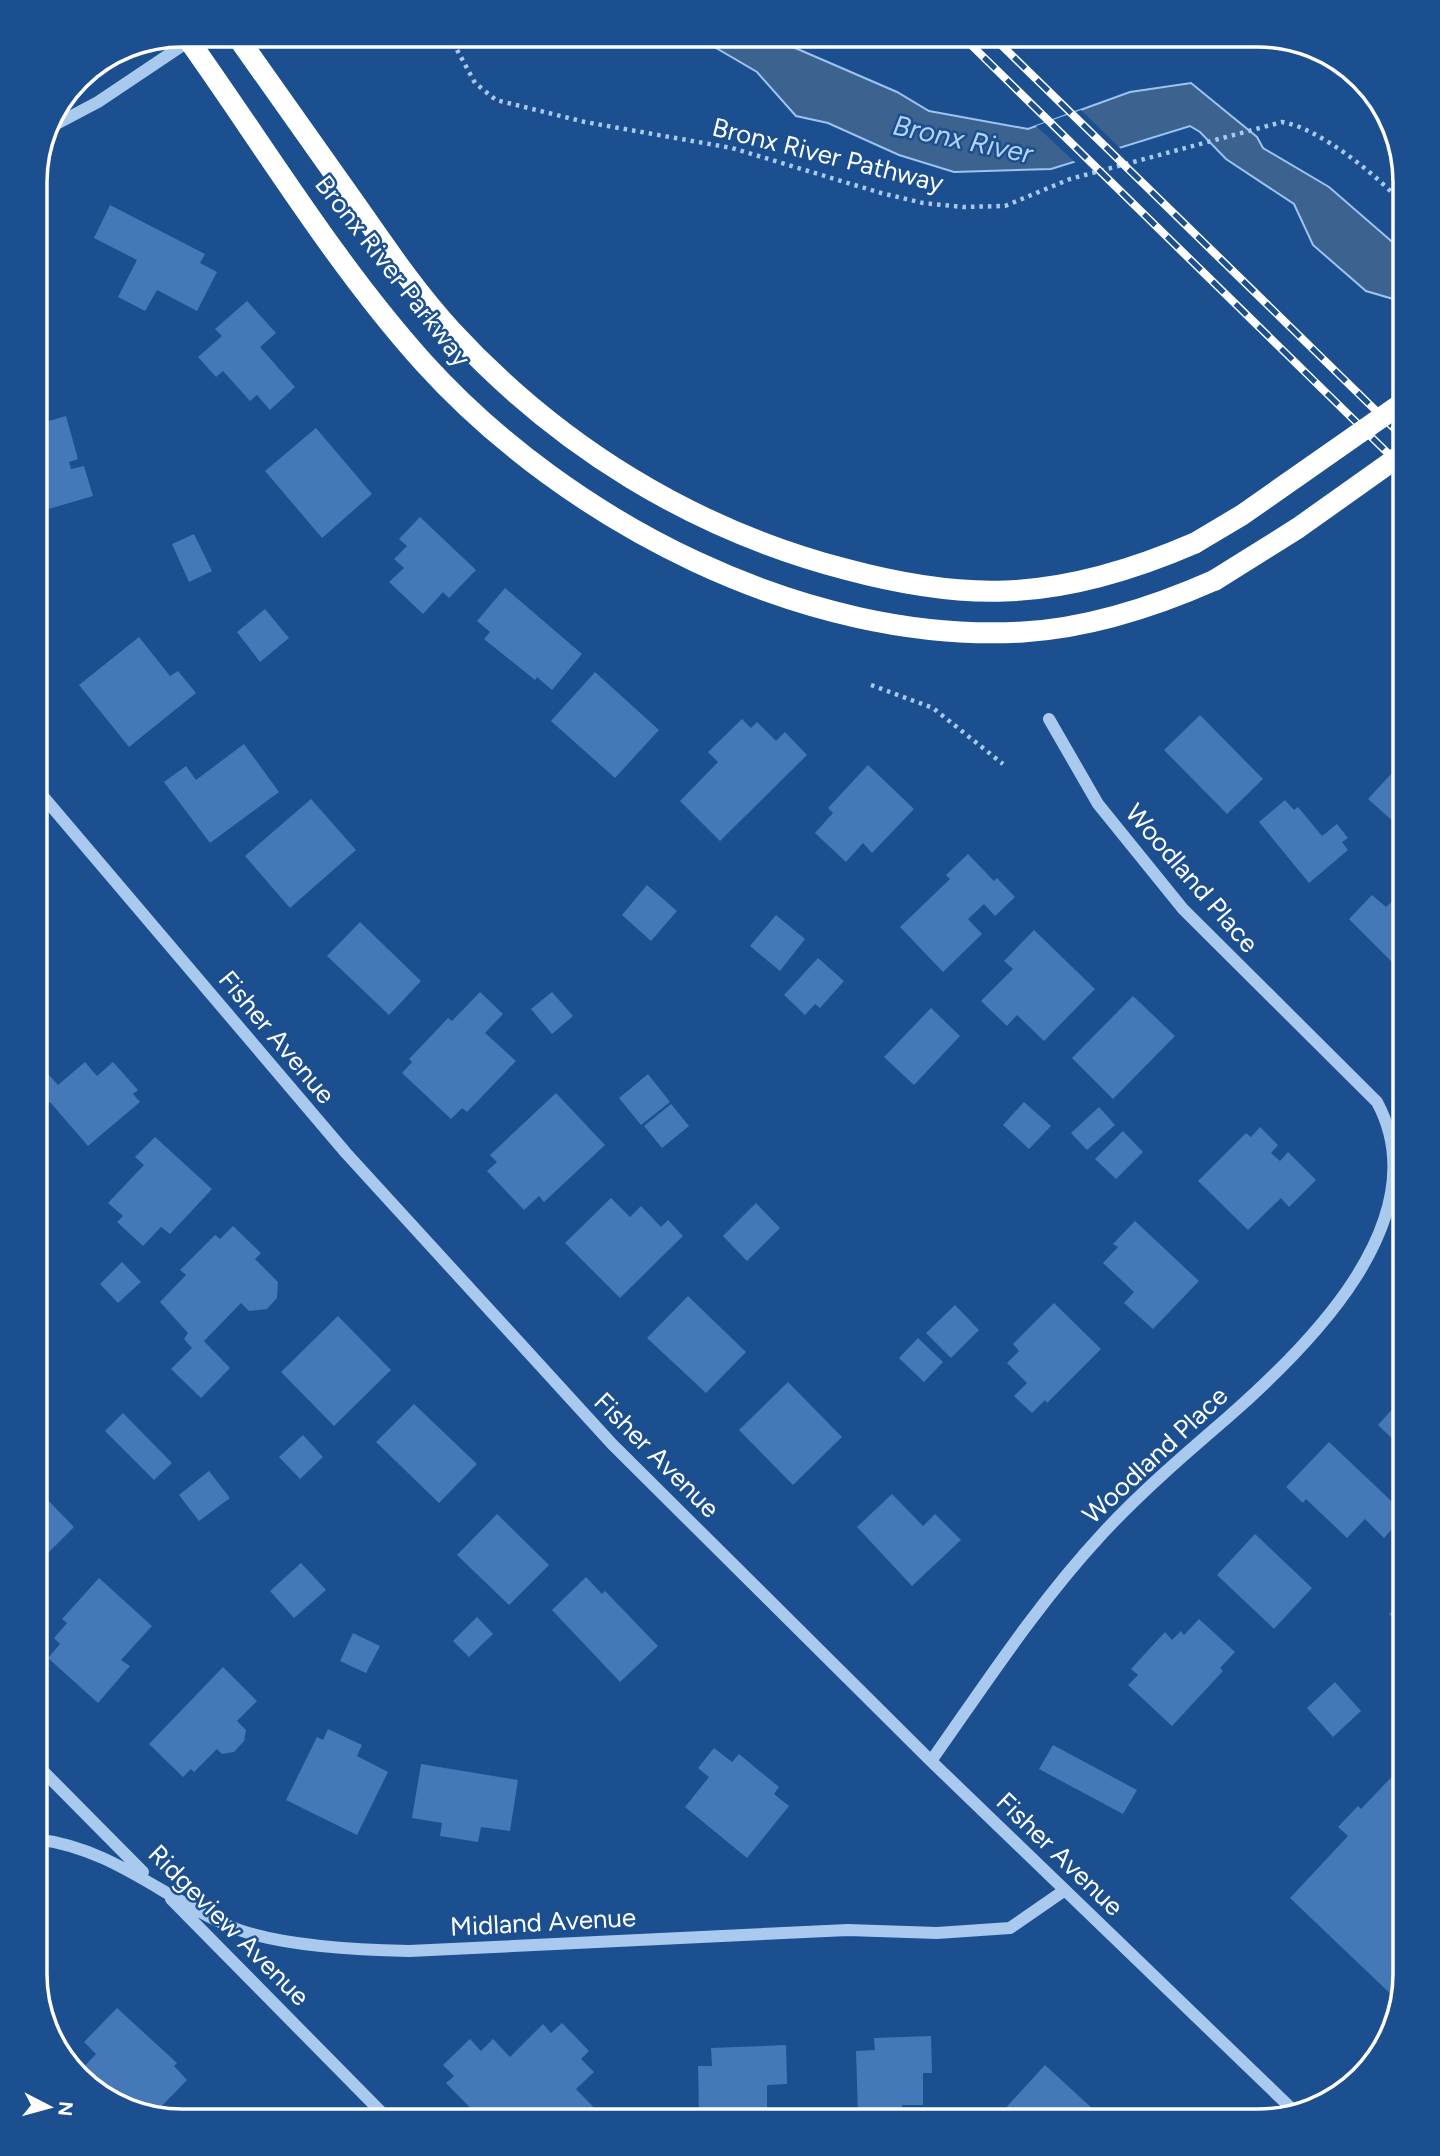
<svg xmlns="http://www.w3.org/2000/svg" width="1440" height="2156" font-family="Figtree,sans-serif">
<rect width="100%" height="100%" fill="#1b4f8f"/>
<path fill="#3c6290" stroke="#9cc4f0" stroke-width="2" d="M 694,35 L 774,35 L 793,47 L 897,92 L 929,111 L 1028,129 L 1130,92 L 1191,83 L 1257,137 L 1263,148 L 1329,187 L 1405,253 L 1405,306 L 1400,301 L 1366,291 L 1313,245 L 1294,204 L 1226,159 L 1200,132 L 1190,126 L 1051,169 L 954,172 L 899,155 L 828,123 L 796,116 L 757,72 Z"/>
<path fill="#1b4f8f" d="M 1081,110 L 1123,151 L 1078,165 L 1036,126 Z"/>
<path fill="#4478b7" d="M 110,205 L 205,254 L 200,263 L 217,272 L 197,311 L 157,290 L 145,311 L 118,297 L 137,260 L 94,238 Z
M 247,301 L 276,333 L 260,347 L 295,387 L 270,410 L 257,395 L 250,401 L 223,371 L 216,377 L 198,357 L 222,336 L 215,329 Z
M 35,346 L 45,377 L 35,380 Z
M 66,416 L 78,459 L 69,462 L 71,469 L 84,466 L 93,496 L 35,513 L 35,425 Z
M 316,428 L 372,494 L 322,538 L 265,471 Z
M 420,517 L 476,570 L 449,598 L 443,592 L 423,614 L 389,582 L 404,568 L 394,559 L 407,546 L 399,539 Z
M 194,534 L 212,571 L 189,582 L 172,544 Z
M 505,588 L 582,654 L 552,690 L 537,677 L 535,680 L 484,639 L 490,632 L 477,621 Z
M 265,609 L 289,638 L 260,662 L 237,632 Z
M 139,637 L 170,676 L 178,671 L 196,693 L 129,747 L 79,685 Z
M 595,672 L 659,730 L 615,778 L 551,721 Z
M 1200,715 L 1263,779 L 1227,814 L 1164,750 Z
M 742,719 L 751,728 L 757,722 L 776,741 L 785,732 L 807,755 L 720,841 L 680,801 L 718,762 L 708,752 Z
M 244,744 L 279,792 L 210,843 L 164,782 L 186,766 L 196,780 Z
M 868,765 L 914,809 L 872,853 L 863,843 L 846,862 L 815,833 L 833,813 L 828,808 Z
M 1391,774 L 1405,786 L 1405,814 L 1396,824 L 1368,799 Z
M 311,799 L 356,850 L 290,908 L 245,856 Z
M 1285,800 L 1294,810 L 1298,807 L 1322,836 L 1337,824 L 1348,838 L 1342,842 L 1348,850 L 1309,883 L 1259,822 Z
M 968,854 L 994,881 L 997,878 L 1015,897 L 995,916 L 984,904 L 968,919 L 982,934 L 943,972 L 900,927 L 950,879 L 946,875 Z
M 647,885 L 677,911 L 651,941 L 622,915 Z
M 1402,892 L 1405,895 L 1405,961 L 1398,968 L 1349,919 L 1372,895 L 1386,907 Z
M 776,915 L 805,939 L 780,971 L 750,946 Z
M 360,922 L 421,981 L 389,1015 L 327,956 Z
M 1034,930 L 1095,989 L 1044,1041 L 1017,1015 L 1007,1026 L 981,1001 L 1013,969 L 1004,961 Z
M 818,958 L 844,981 L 820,1008 L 815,1004 L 805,1015 L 784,995 Z
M 35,987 L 47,1000 L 35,1011 Z
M 480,992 L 503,1014 L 485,1033 L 516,1061 L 467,1112 L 462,1108 L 451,1119 L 402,1073 L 412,1062 L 409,1059 L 448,1018 L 452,1021 Z
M 552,992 L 573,1016 L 552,1034 L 531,1009 Z
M 1133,996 L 1175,1036 L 1113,1099 L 1072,1058 Z
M 931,1008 L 960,1036 L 914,1085 L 884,1057 Z
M 85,1062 L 97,1076 L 113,1062 L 138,1090 L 133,1094 L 140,1102 L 88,1146 L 50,1102 L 35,1114 L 35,1071 L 41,1066 L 58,1085 Z
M 648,1074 L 670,1102 L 641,1125 L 619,1098 Z
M 556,1093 L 605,1145 L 544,1202 L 539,1196 L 524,1210 L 487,1171 L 497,1162 L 490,1155 Z
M 1024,1102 L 1051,1126 L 1029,1149 L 1003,1125 Z
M 671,1104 L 689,1126 L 662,1148 L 644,1126 Z
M 1099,1107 L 1115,1125 L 1087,1150 L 1071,1133 Z
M 1260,1127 L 1278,1145 L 1271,1153 L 1280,1161 L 1288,1152 L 1316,1180 L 1289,1207 L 1281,1198 L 1248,1230 L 1198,1181 L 1246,1133 L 1251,1137 Z
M 1123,1131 L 1143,1152 L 1116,1179 L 1095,1159 Z
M 155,1137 L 212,1189 L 170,1234 L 161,1227 L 143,1246 L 117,1222 L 123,1216 L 108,1203 L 144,1165 L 135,1157 Z
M 611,1198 L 630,1217 L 641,1206 L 661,1227 L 668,1220 L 683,1236 L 620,1298 L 565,1243 Z
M 756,1203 L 780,1228 L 747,1261 L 723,1236 Z
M 1135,1221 L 1199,1281 L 1153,1329 L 1124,1303 L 1134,1292 L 1103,1263 L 1118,1247 L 1113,1244 Z
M 233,1226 L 261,1253 L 255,1259 L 278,1282 L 277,1298 L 267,1309 L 249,1311 L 241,1303 L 204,1341 L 230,1368 L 201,1398 L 171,1369 L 192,1348 L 184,1339 L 188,1333 L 160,1302 L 186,1275 L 180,1270 L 215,1235 L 220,1239 Z
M 122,1262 L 141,1282 L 118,1303 L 100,1284 Z
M 688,1296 L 746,1352 L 706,1393 L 647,1338 Z
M 1054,1303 L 1101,1349 L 1047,1403 L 1045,1400 L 1032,1413 L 1014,1396 L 1027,1383 L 1007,1363 L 1019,1351 L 1013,1344 Z
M 955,1305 L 979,1330 L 951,1358 L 926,1333 Z
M 338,1316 L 391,1370 L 334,1426 L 281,1372 Z
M 918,1338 L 943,1362 L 924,1382 L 899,1358 Z
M 788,1382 L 842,1437 L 793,1485 L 739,1430 Z
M 1405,1395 L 1405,1451 L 1378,1425 Z
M 414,1404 L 477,1464 L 439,1503 L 376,1442 Z
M 123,1413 L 172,1463 L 154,1480 L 105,1431 Z
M 303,1435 L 323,1457 L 300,1479 L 279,1457 Z
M 1329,1442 L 1405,1514 L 1384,1538 L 1365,1519 L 1347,1538 L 1306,1499 L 1303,1503 L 1286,1487 Z
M 209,1471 L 230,1498 L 199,1521 L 179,1495 Z
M 38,1490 L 74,1527 L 35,1566 L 35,1493 Z
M 892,1494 L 923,1526 L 935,1514 L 961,1540 L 912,1586 L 857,1527 Z
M 497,1514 L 549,1565 L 509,1605 L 457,1555 Z
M 1255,1534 L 1312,1588 L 1274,1629 L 1217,1575 Z
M 301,1563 L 326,1590 L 294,1618 L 270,1591 Z
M 586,1577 L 602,1594 L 605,1591 L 658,1646 L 620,1682 L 552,1610 Z
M 99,1578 L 152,1626 L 121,1660 L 130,1666 L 98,1703 L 48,1658 L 60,1644 L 54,1638 L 67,1623 L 62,1619 Z
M 1405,1597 L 1405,1630 L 1389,1614 Z
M 477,1617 L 493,1634 L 469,1657 L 453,1641 Z
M 1199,1619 L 1235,1652 L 1220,1668 L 1223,1671 L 1172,1726 L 1128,1685 L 1138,1675 L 1131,1669 L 1165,1632 L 1172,1640 L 1181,1631 L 1184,1635 Z
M 353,1633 L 380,1646 L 366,1673 L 340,1661 Z
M 223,1667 L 257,1701 L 237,1721 L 246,1730 L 244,1741 L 234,1752 L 222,1754 L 217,1749 L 194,1772 L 191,1769 L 183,1777 L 149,1744 Z
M 1335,1682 L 1361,1711 L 1333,1737 L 1307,1708 Z
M 328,1729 L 362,1745 L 357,1756 L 388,1772 L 357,1835 L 286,1800 L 317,1737 L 323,1740 Z
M 1053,1745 L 1137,1790 L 1123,1814 L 1039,1769 Z
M 714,1748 L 732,1762 L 739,1754 L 779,1787 L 774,1794 L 789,1806 L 747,1858 L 685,1807 L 709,1777 L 698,1768 Z
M 1405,1763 L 1405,1975 L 1398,2001 L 1290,1898 L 1348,1836 L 1338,1827 L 1358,1806 L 1361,1809 Z
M 421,1764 L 518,1780 L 510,1831 L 481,1827 L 478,1842 L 440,1836 L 442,1823 L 412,1818 Z
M 117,2008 L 177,2063 L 174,2066 L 187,2080 L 155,2113 L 152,2109 L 148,2113 L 123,2104 L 113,2094 L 105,2098 L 79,2072 L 96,2054 L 84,2042 Z
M 562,2023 L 589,2051 L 581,2059 L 594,2072 L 576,2089 L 607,2121 L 483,2121 L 446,2083 L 454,2076 L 443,2065 L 470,2039 L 481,2051 L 493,2039 L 510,2057 L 543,2024 L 551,2033 Z
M 931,2036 L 932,2073 L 923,2073 L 923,2105 L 902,2105 L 903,2113 L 858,2114 L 856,2051 L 875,2050 L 874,2038 Z
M 786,2045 L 787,2084 L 767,2085 L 767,2112 L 699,2114 L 698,2066 L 712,2066 L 711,2048 Z
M 1045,2065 L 1094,2110 L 1084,2121 L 1013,2121 L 1003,2111 Z
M 231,2109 L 242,2121 L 204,2121 L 214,2111 L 222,2118 Z"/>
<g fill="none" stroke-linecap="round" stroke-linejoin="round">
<path stroke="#a9c9ee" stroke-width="4.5" stroke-dasharray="3.5 5" stroke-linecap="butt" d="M 449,35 L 475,83 L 496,100 L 585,122 L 732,148 L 881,193 L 923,203 L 963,207 L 1005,206 L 1070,179 L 1282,122 C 1320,128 1379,177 1405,206
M 871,685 L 933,708 L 1003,764"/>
<path stroke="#a9c9ee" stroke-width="12" d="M 45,130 L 98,102 L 189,41
M 35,787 L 346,1153 L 612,1444 L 931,1761 L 1294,2111
M 931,1761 C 986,1683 1038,1603 1103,1533 C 1141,1492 1184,1455 1227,1418 C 1307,1348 1440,1219 1377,1102 L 1183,909 L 1098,804 L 1049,719
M 35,1763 L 143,1872
M 35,1839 C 113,1848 160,1896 229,1926 C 275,1946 358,1950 409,1951 L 848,1930 L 937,1933 L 1010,1928 L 1065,1890
M 171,1899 L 390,2121"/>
<path stroke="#fff" stroke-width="21" d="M 185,35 C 263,144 334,263 424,363 C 568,522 805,644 1023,632 C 1090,628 1154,607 1215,580
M 236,35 C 276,92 317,149 357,206 C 387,249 416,292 451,330 C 558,446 692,529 845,569 C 897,583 951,593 1005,591 C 1071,589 1135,569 1195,543"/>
<g stroke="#fff" stroke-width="8">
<path id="rail" d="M 961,35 L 1405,470
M 991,35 L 1405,439"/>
</g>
<use href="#rail" stroke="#1b4f8f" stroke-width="5" stroke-dasharray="16" stroke-linecap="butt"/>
<path stroke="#fff" stroke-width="21" d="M 1195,543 L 1242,515 L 1405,401
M 1215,580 L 1298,528 L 1405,452"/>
</g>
<g text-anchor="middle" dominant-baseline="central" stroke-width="5" stroke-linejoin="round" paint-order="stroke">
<g font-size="26" fill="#fff" stroke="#1b4f8f">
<text transform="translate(828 155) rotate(14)">Bronx River Pathway</text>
<text transform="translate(393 271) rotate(52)">Bronx River Parkway</text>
<text transform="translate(1192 878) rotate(49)">Woodland Place</text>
<text transform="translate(277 1037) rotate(50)">Fisher Avenue</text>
<text transform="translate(657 1455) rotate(45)">Fisher Avenue</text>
<text transform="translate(1155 1455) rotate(-43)">Woodland Place</text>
<text transform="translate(1060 1854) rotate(44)">Fisher Avenue</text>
<text transform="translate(543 1922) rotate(-3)">Midland Avenue</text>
<text transform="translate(229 1925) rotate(45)">Ridgeview Avenue</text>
</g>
<g font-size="28" font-style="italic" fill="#b5d3f5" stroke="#1b4f8f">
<text transform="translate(963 139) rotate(12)">Bronx River</text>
</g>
</g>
<path d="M0 0H1440V2156H0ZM182 47H1258A135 135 0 0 1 1393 182V1974A135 135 0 0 1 1258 2109H182A135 135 0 0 1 47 1974V182A135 135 0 0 1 182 47Z" fill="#1b4f8f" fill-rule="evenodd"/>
<path fill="none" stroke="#fff" stroke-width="3.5" d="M182 47H1258A135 135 0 0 1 1393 182V1974A135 135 0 0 1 1258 2109H182A135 135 0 0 1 47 1974V182A135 135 0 0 1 182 47Z"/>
<g transform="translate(49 2107) rotate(96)" stroke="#1b4f8f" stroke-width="5" paint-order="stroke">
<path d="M0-5L12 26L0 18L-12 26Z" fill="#ffffff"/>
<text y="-10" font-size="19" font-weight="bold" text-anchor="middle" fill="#ffffff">N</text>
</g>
</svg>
